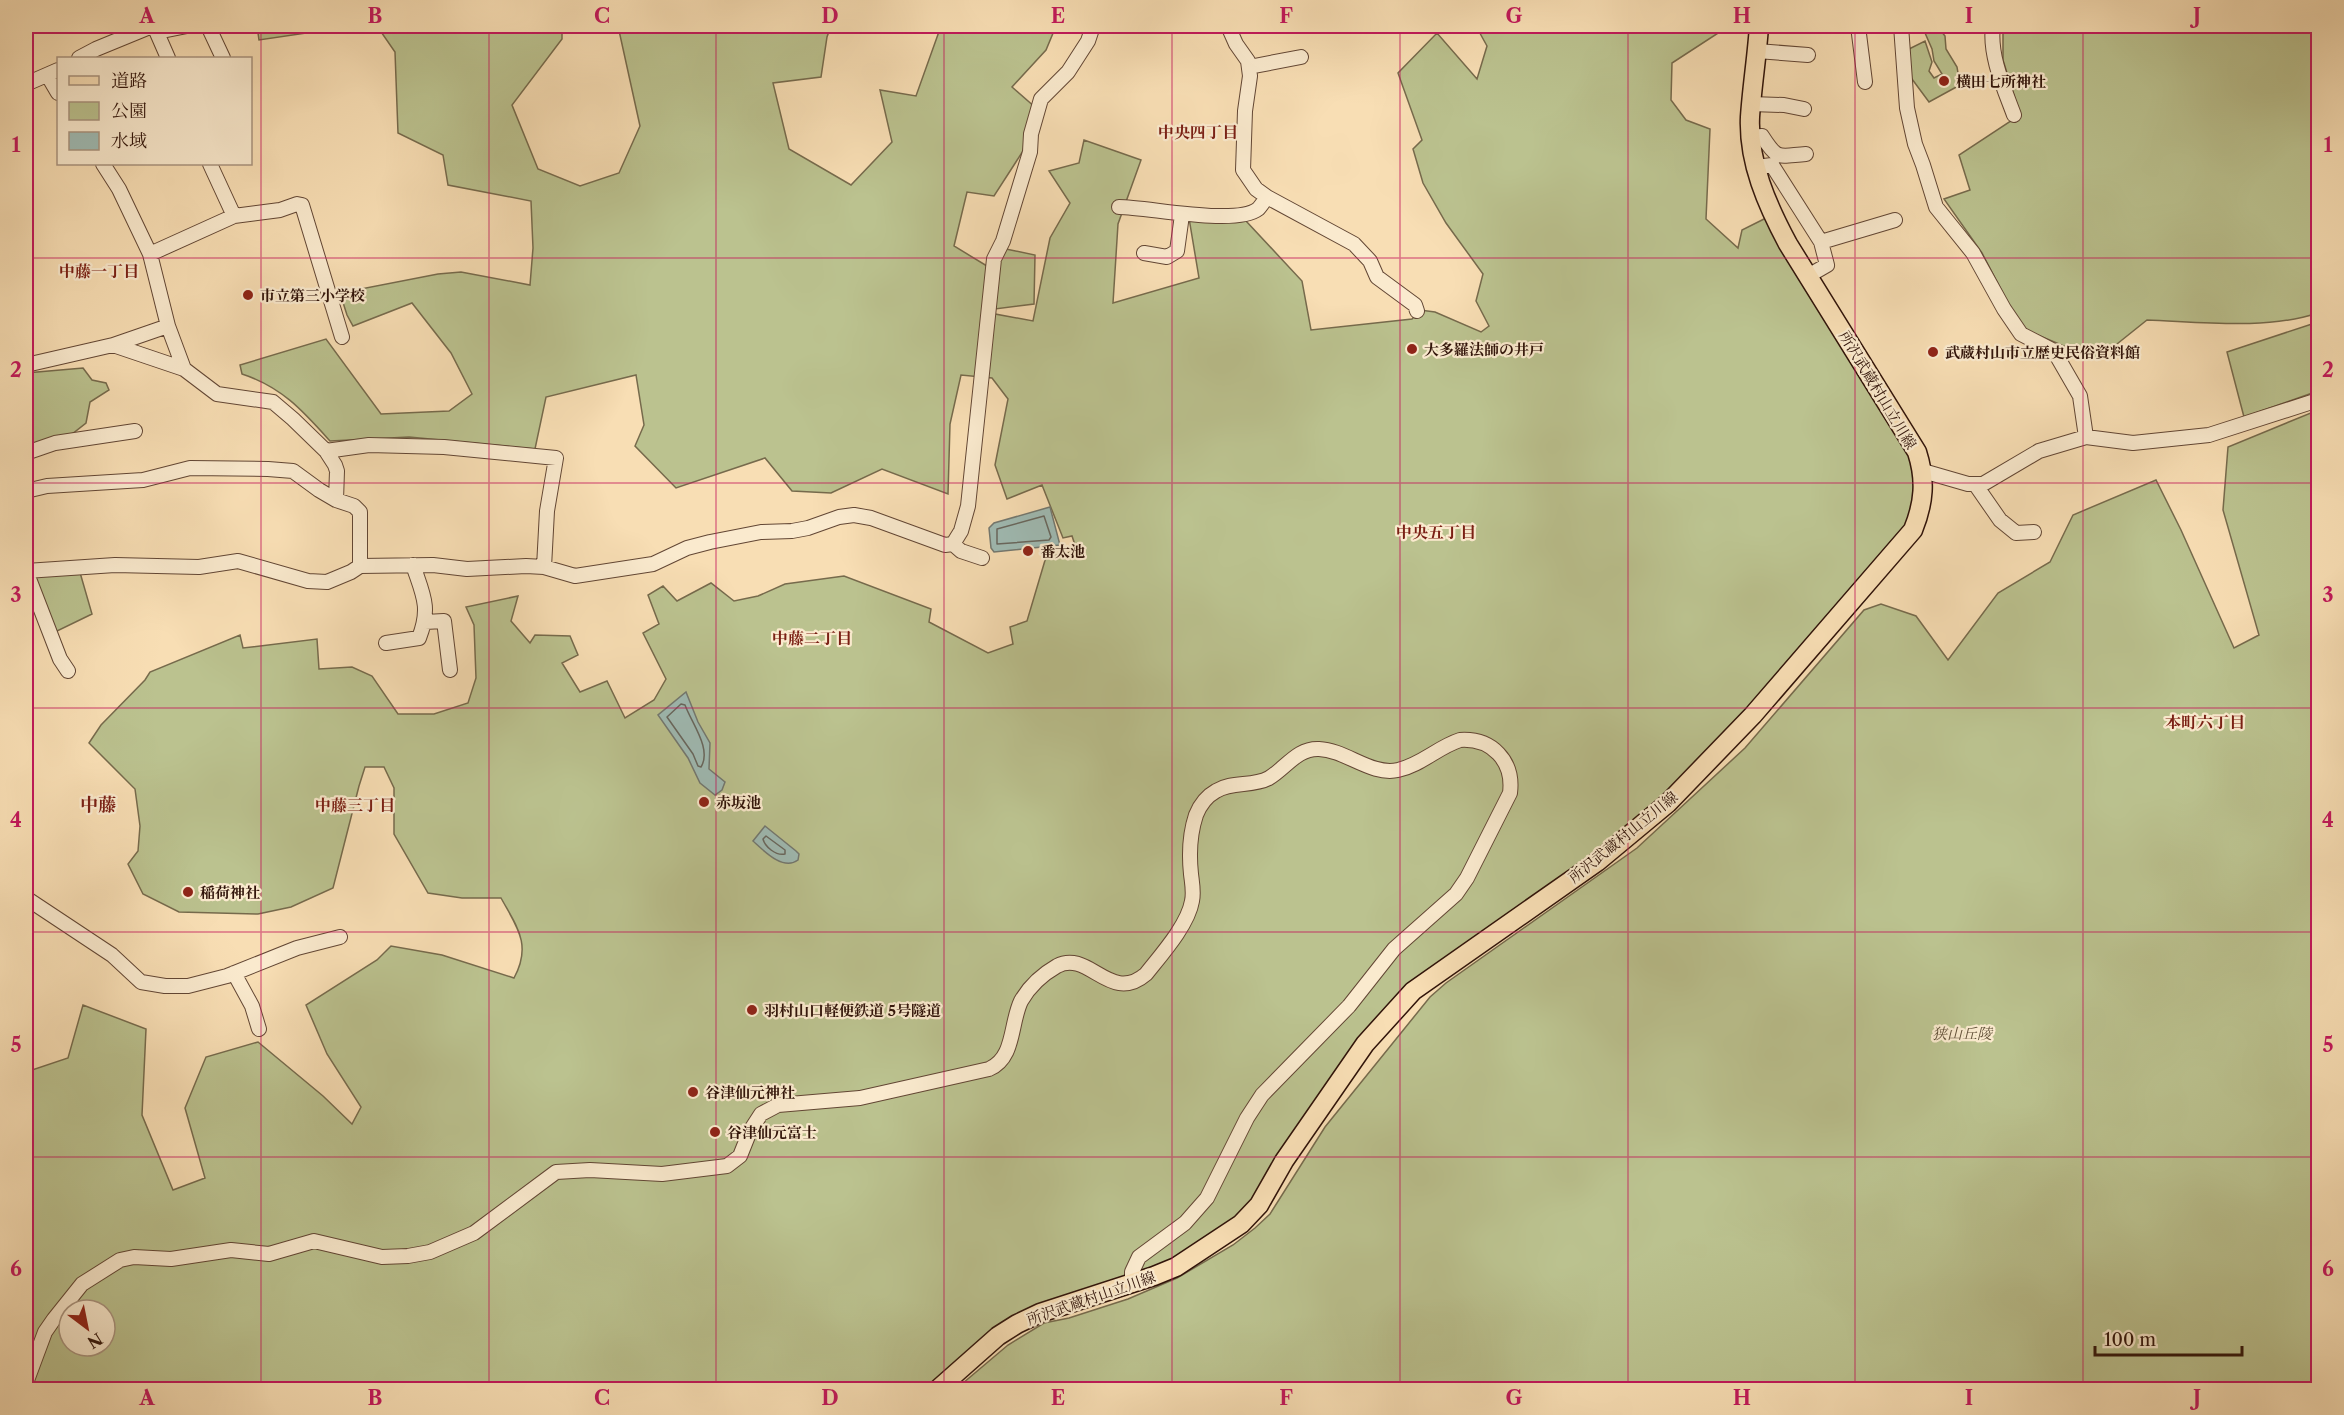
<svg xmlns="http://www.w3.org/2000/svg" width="2344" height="1415" font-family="'Libre Caslon Text','Noto Serif JP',serif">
<rect width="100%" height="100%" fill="#f8deb4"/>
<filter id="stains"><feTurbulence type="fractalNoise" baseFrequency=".00333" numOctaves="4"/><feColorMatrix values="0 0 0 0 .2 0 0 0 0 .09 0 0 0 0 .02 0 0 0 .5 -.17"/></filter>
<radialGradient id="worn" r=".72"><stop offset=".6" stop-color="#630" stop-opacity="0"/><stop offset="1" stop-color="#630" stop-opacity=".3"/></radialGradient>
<path fill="#bbc28f" stroke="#766a4c" stroke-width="1.5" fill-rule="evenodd" d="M 257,26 L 354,26 L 259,40 Z
M 377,26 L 562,26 L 562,39 L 512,105 L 538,169 L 580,186 L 619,173 L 640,126 L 618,26 L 677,26 L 681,30 L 694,26 L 831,26 L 827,37 L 821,77 L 773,83 L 789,149 L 851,185 L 892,142 L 880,90 L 916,96 L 941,26 L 1056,26 L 1046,50 L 1012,87 L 1036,108 L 1023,151 L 994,196 L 967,192 L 954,246 L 987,266 L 990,313 L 1033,321 L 1050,238 L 1070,203 L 1049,171 L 1079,163 L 1084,140 L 1141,160 L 1118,224 L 1113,303 L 1199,278 L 1189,218 L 1246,221 L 1302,281 L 1311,330 L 1412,319 L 1420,310 L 1435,312 L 1481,332 L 1489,326 L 1476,301 L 1483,274 L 1446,223 L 1423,183 L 1413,149 L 1422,140 L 1398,73 L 1437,33 L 1477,79 L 1487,46 L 1476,26 L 1729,26 L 1672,63 L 1671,100 L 1686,120 L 1710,129 L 1706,219 L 1738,248 L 1742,230 L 1764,219 L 1771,213 L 1917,452 L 1920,513 L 1668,803 L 1413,991 L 1259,1205 L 1176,1267 L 1040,1313 L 937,1389 L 26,1389 L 26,1072 L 68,1058 L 83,1005 L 146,1029 L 142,1115 L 173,1190 L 205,1178 L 185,1108 L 206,1057 L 258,1042 L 323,1096 L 352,1124 L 361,1107 L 327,1054 L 306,1005 L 377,960 L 391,946 L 442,955 L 514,978 C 532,945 517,927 501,898 L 462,898 L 428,893 L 394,834 L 394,788 L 384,767 L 365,767 L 359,786 L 333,888 L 291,907 L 258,914 L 179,912 L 143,894 L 128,864 L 138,851 L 140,826 L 135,789 L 89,743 L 101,725 L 145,680 L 150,672 L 240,635 L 243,648 L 317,639 L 319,669 L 352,667 L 372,676 L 398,714 L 434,714 L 468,703 L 476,678 L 474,625 L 466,607 L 518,596 L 511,621 L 530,643 L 535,635 L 570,636 L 578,655 L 562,663 L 580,692 L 607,681 L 625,718 L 654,700 L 666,679 L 643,633 L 659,624 L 648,595 L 663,586 L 677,601 L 711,583 L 734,601 L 758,596 L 785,584 L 844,576 L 931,609 L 929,622 L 988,653 L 1013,644 L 1010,627 L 1027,621 L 1046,557 L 1077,551 L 1072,536 L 1063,538 L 1042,485 L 1007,499 L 995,465 L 1008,399 L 992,378 L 961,375 L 950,424 L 948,494 L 882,469 L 831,493 L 792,491 L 765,458 L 676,488 L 635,446 L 644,425 L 636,375 L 546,397 L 535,449 L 409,437 L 330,441 C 303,411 282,387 242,374 L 240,365 L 326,339 L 381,414 L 449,411 L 472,394 L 451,353 L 412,303 L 353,326 L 347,315 L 340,293 L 438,274 L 461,272 L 530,285 L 533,248 L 531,201 L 448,185 L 443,155 L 398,133 L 395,52 ZM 69,1310 L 105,1310 L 105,1346 L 69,1346 Z
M 1922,26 L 1937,26 L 1945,36 L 1946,49 L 1957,67 L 1960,85 L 1929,102 L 1909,75 L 1907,50 L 1925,41 L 1932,62 L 1929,71 L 1934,78 L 1942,74 L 1934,61 L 1932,49 Z
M 2003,26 L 2318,26 L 2318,313 C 2267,330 2201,322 2147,320 L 2097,360 L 2021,328 L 1982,253 L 1944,199 L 1970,190 L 1959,155 L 2020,115 L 2003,60 Z
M 1001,248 L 1035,255 L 1034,304 L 995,309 Z
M 2315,323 L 2318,338 L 2318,391 L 2244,417 L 2227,352 Z
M 83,368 L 92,380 L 106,383 L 109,390 L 90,402 L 86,423 L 72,434 L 26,447 L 26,410 L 28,405 L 29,388 L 26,384 L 26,373 Z
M 2318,410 L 2318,1389 L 956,1389 L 1008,1345 L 1044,1323 L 1069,1318 L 1128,1299 L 1177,1278 L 1233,1245 L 1255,1228 L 1270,1214 L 1325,1127 L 1430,997 L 1446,983 L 1637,848 L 1745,748 L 1864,610 L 1881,604 L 1916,616 L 1948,660 L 1998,593 L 2050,562 L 2073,515 L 2156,480 L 2181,530 L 2234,648 L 2259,635 L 2223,510 L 2228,447 Z
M 79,569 L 92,614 L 53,633 L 34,573 Z"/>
<path fill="#9fbbb4" stroke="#737870" stroke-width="1.5" d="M 1050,507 L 1060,545 L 994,552 L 991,548 L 989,528 L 994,523 Z
M 686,692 L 698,722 L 710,743 L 709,769 L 725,782 L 722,790 L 715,795 L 700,783 L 688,758 L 658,715 Z
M 765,826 L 796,851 L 799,854 L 798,860 C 783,871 764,851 753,841 Z"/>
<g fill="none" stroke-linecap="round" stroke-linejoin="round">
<path stroke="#68675e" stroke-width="1.5" d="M 1044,516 L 1051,537 L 1049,540 L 997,544 L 997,529 Z
M 681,704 L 685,705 C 692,724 712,749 701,767 L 698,766 L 693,754 L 667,717 Z
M 766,836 L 785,850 L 785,854 C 776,856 765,847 763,839 Z"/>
<g stroke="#624634" stroke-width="16">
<path id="minor" d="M 154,26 L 168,58
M 208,26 L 223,58
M 1228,26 L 1236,44 L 1248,61 L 1250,76 L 1245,111 L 1243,170 L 1256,189 L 1267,197 L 1354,244 L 1370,261 L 1377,277 L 1415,305 L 1417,311
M 1858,26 L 1865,82
M 1901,26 L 1907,108 L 1915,144 L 1923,165 L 1936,207 L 1973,253 L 2004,309 L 2021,334 L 2054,351 L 2080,396 L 2086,437
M 1993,26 C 1989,55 2004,88 2014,115
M 157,32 L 187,26
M 1757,51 L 1808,55
M 79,58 L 96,49 L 152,26
M 1249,67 L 1301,57
M 48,76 L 58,93
M 26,84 L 58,70
M 1751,104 L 1784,105 L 1804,109
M 1751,137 L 1762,136 C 1778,161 1778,156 1806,154
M 103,164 L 119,189 L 150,254
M 210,164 L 234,216
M 1756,167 L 1772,165 L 1821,242 L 1895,220
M 1119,207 C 1148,207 1236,226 1258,209 C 1261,206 1264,201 1267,197
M 1144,253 L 1167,257 L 1177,251 L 1182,215
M 1808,276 L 1827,265 L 1821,242
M 113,345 L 184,369 L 217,394 L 273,402 L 293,419 L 326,451 L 335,465 L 337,471 L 336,500
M 26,365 L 113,345 L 168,326
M 184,369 L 168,326 L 150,254 L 234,216 L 280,210 L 297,204 L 302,205 L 342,337
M 326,451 L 369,445 L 444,447 L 556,458 L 547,511 L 544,567
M 26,453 L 55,443 L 135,431
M 1923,471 L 1968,484 L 1983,484 L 2039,451 L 2086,437 L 2133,443 L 2209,435 L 2318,400
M 1975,484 L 2000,520 L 2016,533 L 2034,532
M 26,491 L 47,486 L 143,480 L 190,468 L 268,469 L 293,471 L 319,490 L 336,500 L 354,506 L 360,512 L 360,566
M 953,544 L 961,551 L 982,558
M 26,571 L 115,565 L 199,567 L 238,561 L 308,581 L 327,582 L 351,572 L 360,566 L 433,565 L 467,569 L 526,566 L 544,567 L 575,576 L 653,564 L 687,548 L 710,542 L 761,532 L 792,531 L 808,528 L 839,517 L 854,515 L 871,518 L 945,545 L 953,544 L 961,531 L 968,506 L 994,259 L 1003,241 L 1030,152 L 1031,134 L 1041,99 L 1068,72 L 1088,41 L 1093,26
M 26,571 L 60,659 L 68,671
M 425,622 L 444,621 L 450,670
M 386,643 L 419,638 C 431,607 423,595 413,565
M 26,898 L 112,955 L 141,982 L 165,986 L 188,986 L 227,976 L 297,948 L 340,937
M 234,973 L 252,1006 L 259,1029
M 26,1383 L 45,1332 L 54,1319 L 82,1284 L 120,1260 L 134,1257 L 171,1259 L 231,1250 L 269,1254 L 314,1241 L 382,1257 L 408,1256 L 430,1252 L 474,1233 L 556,1172 L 590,1170 L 662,1174 L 727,1166 L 740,1156 L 750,1131 L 761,1114 L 778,1105 L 860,1098 L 989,1069 C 1015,1058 1010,1024 1021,1001 C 1029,987 1043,974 1057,966 C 1089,949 1110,1005 1146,974 C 1161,955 1188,925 1192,901 C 1194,892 1192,883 1191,874 C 1189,855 1190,833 1196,815 C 1200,805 1207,796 1216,791 C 1232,781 1253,787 1269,778 C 1286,768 1297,748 1319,749 C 1346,750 1371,776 1398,770 C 1421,765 1438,747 1460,740 C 1492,738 1514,761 1510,793 L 1467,878 L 1456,894 L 1394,949 L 1349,1006 L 1262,1095 L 1247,1118 L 1207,1198 L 1185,1223 L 1139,1257 L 1132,1272 L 1132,1285"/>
</g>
<g stroke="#301309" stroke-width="21">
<path id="major" d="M 937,1390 L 998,1336 L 1017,1324 L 1040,1313 L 1154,1276 L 1176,1267 L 1241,1224 L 1259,1205 L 1284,1161 L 1365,1044 L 1413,991 L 1597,862 L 1668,803 L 1753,715 L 1913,530 C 1924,503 1926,480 1917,452 L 1788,244 C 1767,205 1748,162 1750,117 C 1752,87 1757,56 1759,26"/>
</g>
<use href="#minor" stroke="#faeace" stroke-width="14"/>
<use href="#major" stroke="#f8deb4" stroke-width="18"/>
</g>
<path fill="none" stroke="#c2185b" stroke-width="1.5" stroke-opacity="0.55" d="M 261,26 L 261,1390M 489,26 L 489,1390M 716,26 L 716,1390M 944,26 L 944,1390M 1172,26 L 1172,1390M 1400,26 L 1400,1390M 1628,26 L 1628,1390M 1855,26 L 1855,1390M 2083,26 L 2083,1390M 26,258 L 2318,258M 26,483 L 2318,483M 26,708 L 2318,708M 26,932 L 2318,932M 26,1157 L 2318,1157"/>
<g fill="#8f2418" stroke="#faeace" stroke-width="2">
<circle cx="1944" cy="81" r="6"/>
<circle cx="248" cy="295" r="6"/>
<circle cx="1412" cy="349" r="6"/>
<circle cx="1933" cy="352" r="6"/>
<circle cx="1028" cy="551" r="6"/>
<circle cx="704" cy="802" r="6"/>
<circle cx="188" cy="892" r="6"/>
<circle cx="752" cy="1010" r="6"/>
<circle cx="693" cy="1092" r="6"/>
<circle cx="715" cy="1132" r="6"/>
</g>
<g text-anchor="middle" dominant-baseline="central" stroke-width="4.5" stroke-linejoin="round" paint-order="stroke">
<g font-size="15" font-weight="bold" fill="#301309" stroke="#faeace" text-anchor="start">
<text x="1956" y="81">横田七所神社</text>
<text x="260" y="295">市立第三小学校</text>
<text x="1424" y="349">大多羅法師の井戸</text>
<text x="1945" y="352">武蔵村山市立歴史民俗資料館</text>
<text x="1040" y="551">番太池</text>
<text x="716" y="802">赤坂池</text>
<text x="200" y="892">稲荷神社</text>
<text x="764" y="1010">羽村山口軽便鉄道 5号隧道</text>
<text x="705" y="1092">谷津仙元神社</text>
<text x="727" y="1132">谷津仙元富士</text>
</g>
<g font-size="15" fill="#301309" stroke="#faeace">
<text transform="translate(1878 390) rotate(59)">所沢武蔵村山立川線</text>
<text transform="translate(1623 837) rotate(-39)">所沢武蔵村山立川線</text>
<text transform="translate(1091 1298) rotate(-19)">所沢武蔵村山立川線</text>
</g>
<g font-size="15" font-style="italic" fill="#615038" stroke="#faeace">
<text x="1962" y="1033">狭山丘陵</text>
</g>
<g font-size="16" font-weight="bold" fill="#7a1f14" stroke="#faeace">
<text x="1198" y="132">中央四丁目</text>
<text x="99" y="271">中藤一丁目</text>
<text x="1436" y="532">中央五丁目</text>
<text x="812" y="638">中藤二丁目</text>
<text x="2205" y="722">本町六丁目</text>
<text x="355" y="805">中藤三丁目</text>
</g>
<g font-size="18" font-weight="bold" fill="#7a1f14" stroke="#faeace">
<text x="98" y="805">中藤</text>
</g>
</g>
<rect width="2344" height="1415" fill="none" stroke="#f8deb4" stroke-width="66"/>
<rect x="57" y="57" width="195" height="108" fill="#faeace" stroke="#a9947f" stroke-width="1.5"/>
<rect x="69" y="76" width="30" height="9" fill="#f8deb4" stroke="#a9947f" stroke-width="1.5"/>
<text x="111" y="87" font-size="18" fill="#301309">道路</text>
<rect x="69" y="102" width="30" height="18" fill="#bbc28f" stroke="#a9947f" stroke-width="1.5"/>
<text x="111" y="117" font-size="18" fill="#301309">公園</text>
<rect x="69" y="132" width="30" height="18" fill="#9fbbb4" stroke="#a9947f" stroke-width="1.5"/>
<text x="111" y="147" font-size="18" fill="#301309">水域</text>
<g transform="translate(87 1328) rotate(148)"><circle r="28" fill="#faeace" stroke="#a9947f" stroke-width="1.5"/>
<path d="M0-4.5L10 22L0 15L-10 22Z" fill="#8f2418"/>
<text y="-9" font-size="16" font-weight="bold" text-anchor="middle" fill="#301309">N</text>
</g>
<path d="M2095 1346v9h147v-9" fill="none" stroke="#301309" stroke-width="3"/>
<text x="2104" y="1346" font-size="18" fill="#301309" stroke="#faeace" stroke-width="4.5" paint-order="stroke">100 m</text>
<rect x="33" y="33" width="2278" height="1349" fill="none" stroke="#c2185b" stroke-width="2"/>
<g font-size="20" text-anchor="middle" font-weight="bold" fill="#c2185b">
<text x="147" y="23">A</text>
<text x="375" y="23">B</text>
<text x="602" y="23">C</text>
<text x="830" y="23">D</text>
<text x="1058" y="23">E</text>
<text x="1286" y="23">F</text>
<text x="1514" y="23">G</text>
<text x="1742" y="23">H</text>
<text x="1969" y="23">I</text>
<text x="2197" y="23">J</text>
<text x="16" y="152">1</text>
<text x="2328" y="152">1</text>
<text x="16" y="377">2</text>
<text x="2328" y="377">2</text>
<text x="16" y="602">3</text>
<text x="2328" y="602">3</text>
<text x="16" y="827">4</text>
<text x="2328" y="827">4</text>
<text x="16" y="1052">5</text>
<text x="2328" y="1052">5</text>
<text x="16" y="1276">6</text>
<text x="2328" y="1276">6</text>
<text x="147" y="1405">A</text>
<text x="375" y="1405">B</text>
<text x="602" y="1405">C</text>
<text x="830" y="1405">D</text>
<text x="1058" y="1405">E</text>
<text x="1286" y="1405">F</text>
<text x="1514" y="1405">G</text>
<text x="1742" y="1405">H</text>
<text x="1969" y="1405">I</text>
<text x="2197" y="1405">J</text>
</g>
<rect width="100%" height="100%" filter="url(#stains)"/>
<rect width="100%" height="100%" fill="url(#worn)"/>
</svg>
